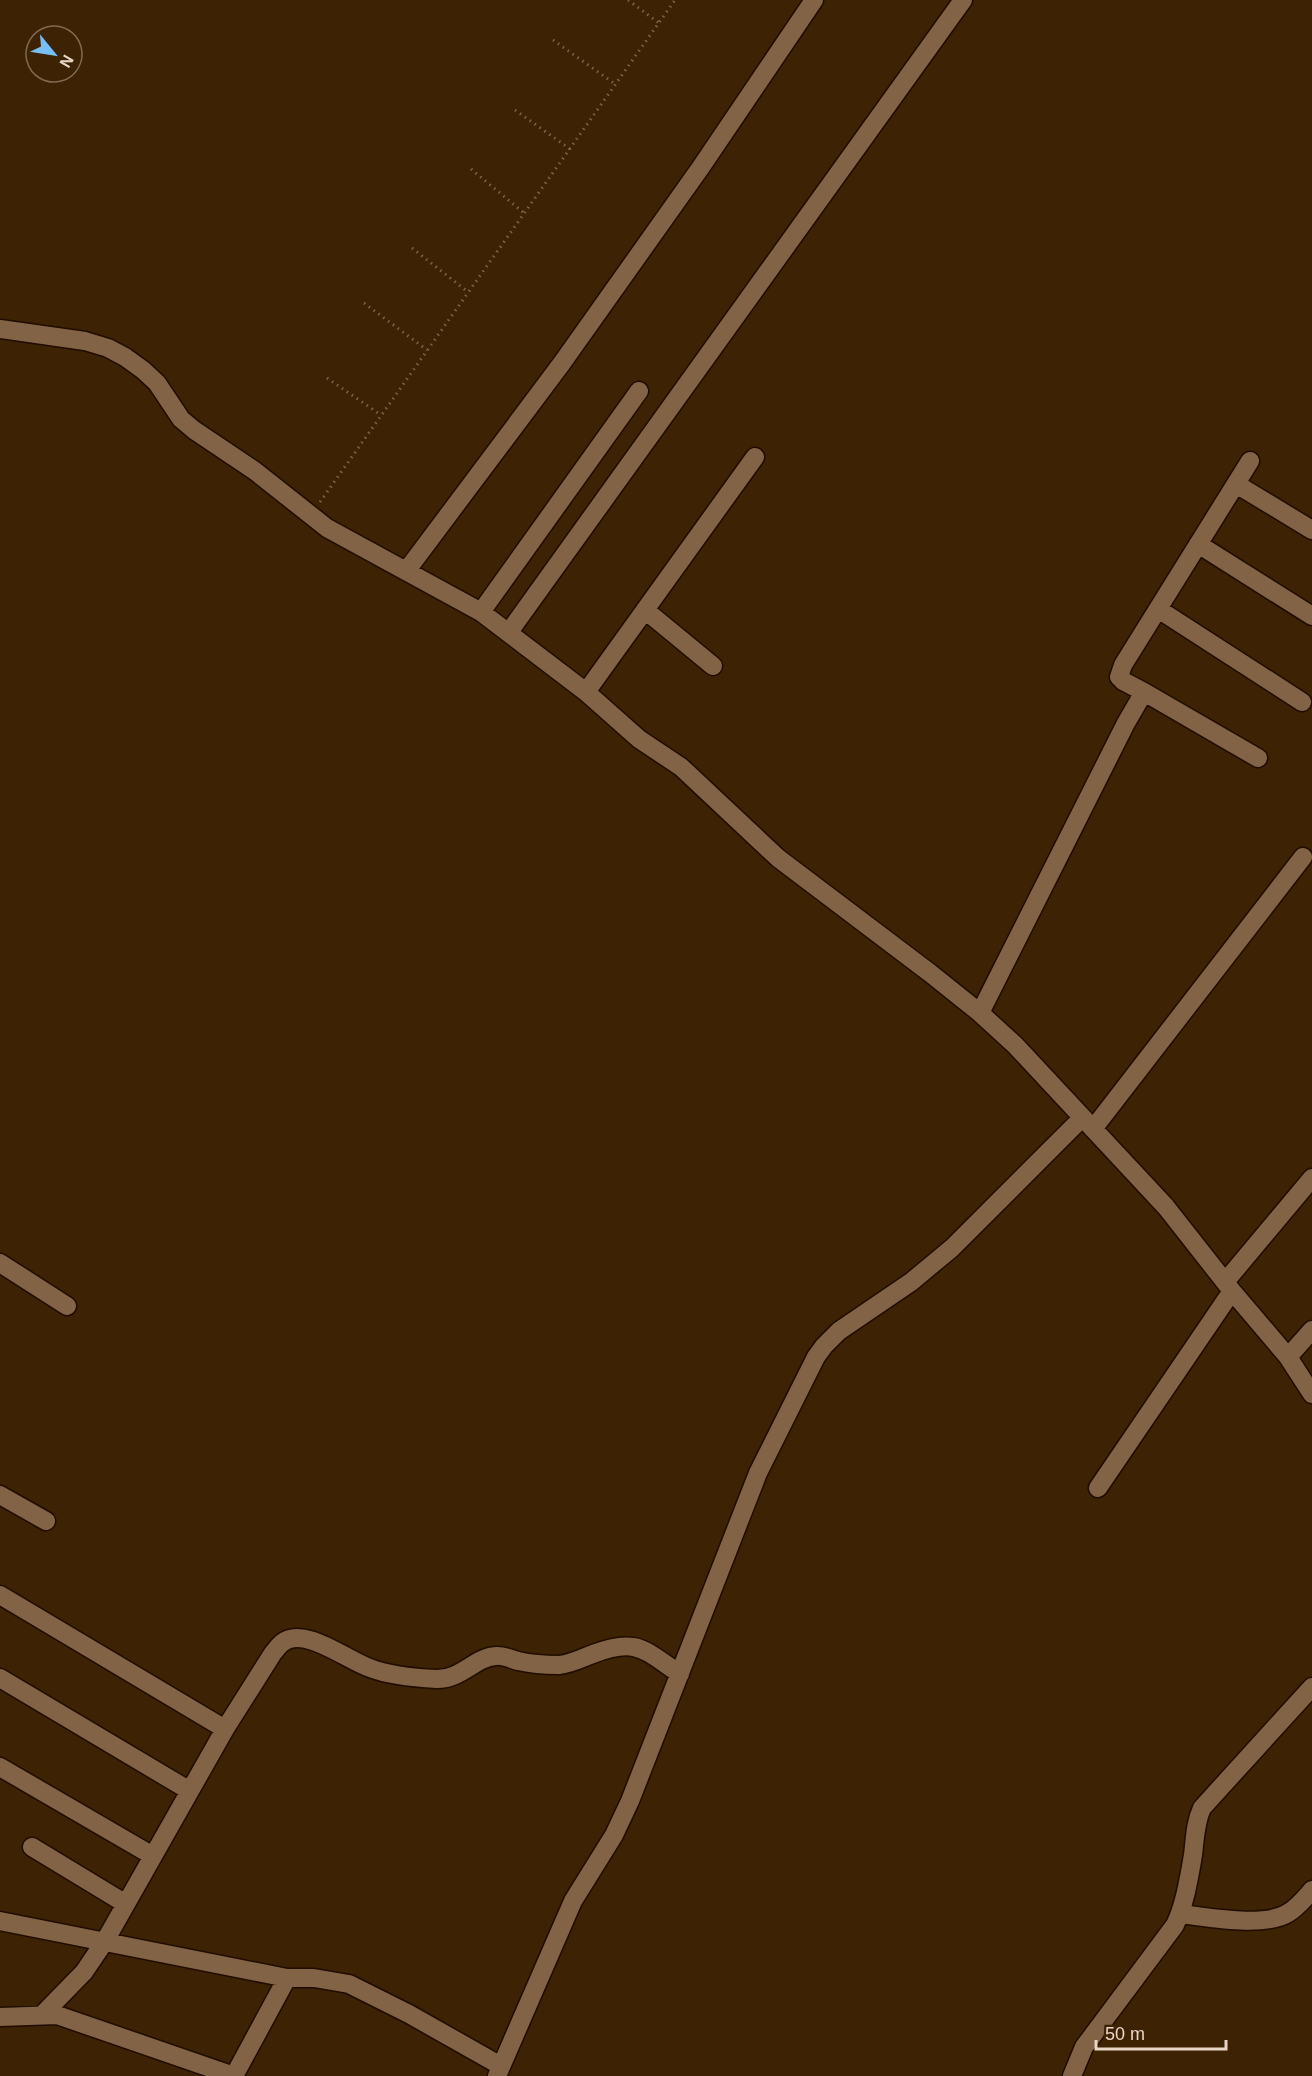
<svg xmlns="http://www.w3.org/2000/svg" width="1312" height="2076" font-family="Helvetica,sans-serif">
<rect width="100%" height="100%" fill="#3d2203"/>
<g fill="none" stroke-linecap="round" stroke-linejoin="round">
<g stroke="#200c00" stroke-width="21">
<path id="street" d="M 0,329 L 85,341 L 108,348 L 125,357 L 143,370 L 157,383 L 181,419 L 194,430 L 255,471 L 327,528 L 481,612 L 586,692 L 639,739 L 681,767 L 778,858 L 930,973 L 980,1013 L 1015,1045 L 1166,1207 L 1232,1291 L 1288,1357 L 1312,1394
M 1236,484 L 1312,530
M 1198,544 L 1312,616
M 407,570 L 562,363 L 701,167 L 814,0
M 1158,609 L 1302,702
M 645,610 L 713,666
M 481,612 L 639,391
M 509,632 L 963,0
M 586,692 L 755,457
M 1144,692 L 1258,758
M 980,1013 L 1126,723 L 1144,692 L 1123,681 L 1119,677 L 1123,665 L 1250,461
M 1093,1129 L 1303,857
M 0,1263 L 67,1306
M 1225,1282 L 1312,1178
M 1288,1357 L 1312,1330
M 1098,1488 L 1232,1291
M 0,1495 L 46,1521
M 0,1595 L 225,1729
M 0,1678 L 190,1791
M 0,1767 L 153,1856
M 32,1847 L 126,1904
M 1180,1914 C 1208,1917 1264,1928 1288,1913 C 1298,1907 1305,1898 1312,1890
M 0,1921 L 287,1978 L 314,1978 L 349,1984 L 409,2014 L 501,2066
M 43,2014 L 84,1972 L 105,1941 L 225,1729 L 273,1653 C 276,1650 279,1645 282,1643 C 304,1625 348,1661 370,1668 C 390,1676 416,1678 437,1679 C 462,1679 475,1657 496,1656 C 503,1655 511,1659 518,1661 C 531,1664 545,1665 559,1665 C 571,1664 582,1658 593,1654 C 637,1637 644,1650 680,1674
M 0,2017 L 57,2015 L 234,2076
M 234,2076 L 287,1978
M 497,2076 L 573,1901 L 614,1835 L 630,1801 L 758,1473 L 816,1357 L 824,1346 L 839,1331 L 911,1282 L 952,1248 L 1082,1118
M 1072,2076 L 1084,2047 L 1175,1925 C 1185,1904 1189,1878 1193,1855 C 1195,1839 1195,1823 1202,1808 L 1312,1687"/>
</g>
<path stroke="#7b634a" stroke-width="3" stroke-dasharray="1.5 4.5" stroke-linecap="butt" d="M 628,0 L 659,23
M 553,40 L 615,84
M 515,110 L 570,149
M 471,169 L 524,213
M 412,248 L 468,292
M 364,303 L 427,350
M 327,378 L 381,415
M 320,502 L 675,0"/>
<use href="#street" stroke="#826345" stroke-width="18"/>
</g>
<g transform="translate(54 54) rotate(120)"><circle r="28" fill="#3d2203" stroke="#816a51" stroke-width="1.5"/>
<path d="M0-4.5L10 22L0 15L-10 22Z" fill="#78bff8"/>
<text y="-9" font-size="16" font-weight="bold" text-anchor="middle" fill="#e7d5c5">N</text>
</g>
<path d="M1096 2040v9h130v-9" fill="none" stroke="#e7d5c5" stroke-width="3"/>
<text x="1105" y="2040" font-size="18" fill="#e7d5c5" stroke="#3d2203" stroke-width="4.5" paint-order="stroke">50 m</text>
</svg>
